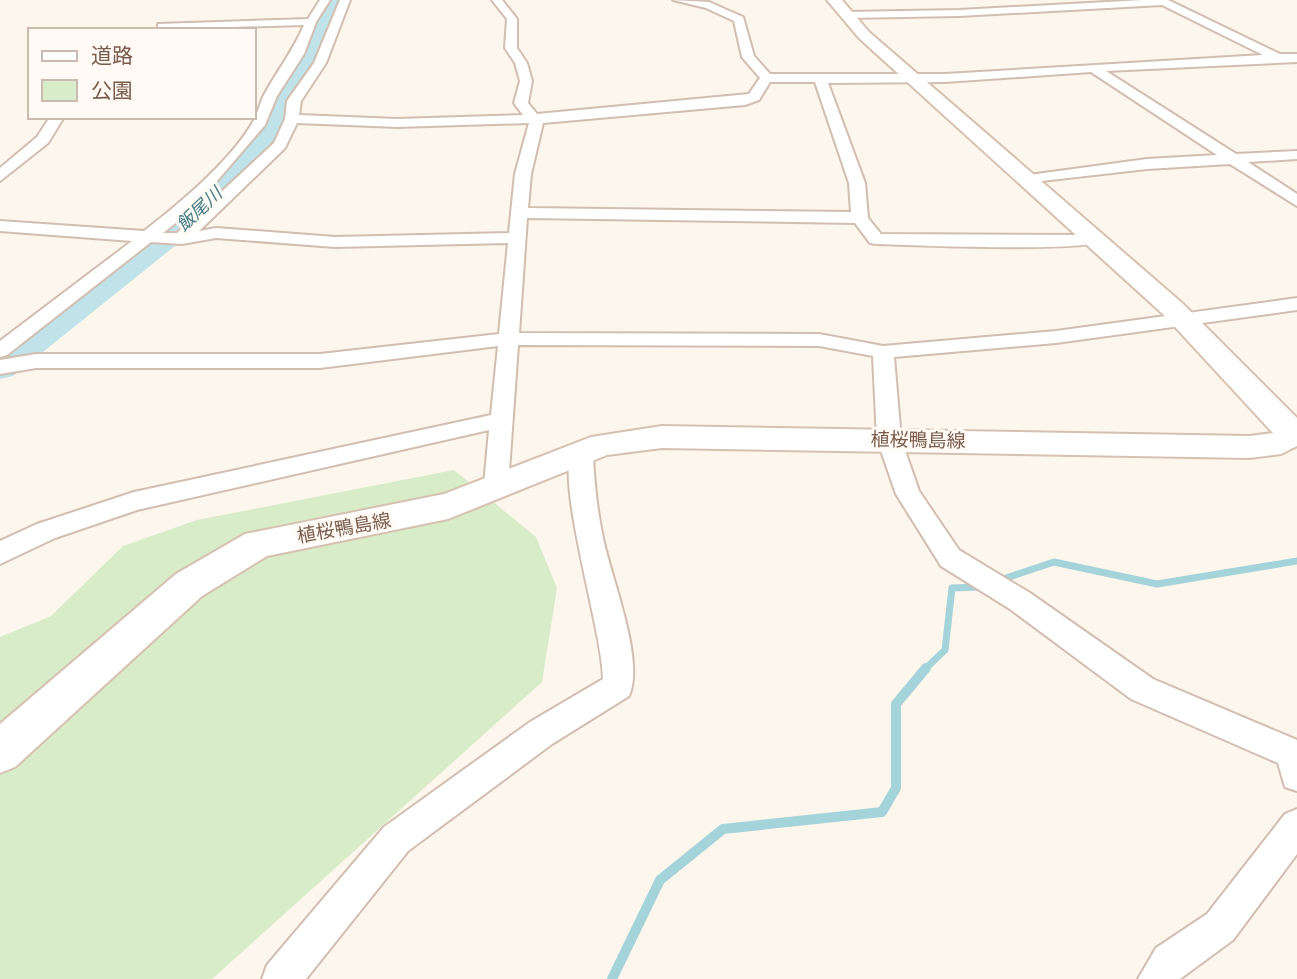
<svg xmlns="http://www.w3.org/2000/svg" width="1297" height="979" font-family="'Work Sans','Noto Sans JP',sans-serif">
<rect width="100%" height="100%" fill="#fdf6ec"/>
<path fill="#d8ecc9" d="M 454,470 L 536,537 L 557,588 L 542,682 L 212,979 L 0,979 L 0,637 L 51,616 L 123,546 L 197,520 Z"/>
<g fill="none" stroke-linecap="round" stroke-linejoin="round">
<path stroke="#a5d3da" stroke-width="7" d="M 1003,579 L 1054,562 L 1157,584 L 1297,561
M 924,670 L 945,650 L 952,588 L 981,587"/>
<path stroke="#a5d3da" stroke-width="10" d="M 612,979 L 660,880 L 723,829 L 882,812 L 896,788 L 896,704 L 926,668"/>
<path fill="#bfe3e8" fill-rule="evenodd" d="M 329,0 L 347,0 L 338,12 L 292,106 L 285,134 L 255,169 L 191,233 L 13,376 L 0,379 L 0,350 L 171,221 L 237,159 L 261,132 L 270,106 Z"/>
<g stroke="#d1beb0" stroke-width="4">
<path id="minor" d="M 320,0 L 330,0 L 316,22 L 304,54 L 277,96 L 265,125 L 193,209 L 163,233 L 177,233 L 274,143 L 285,119 L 287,101 L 314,63 L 340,0 L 350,0 L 326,63 L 301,101 L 299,115 L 397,119 L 523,115 L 514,103 L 520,81 L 515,63 L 505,48 L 507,19 L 492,0 L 502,0 L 517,19 L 517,48 L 527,63 L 532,81 L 528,103 L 537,114 L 749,94 L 760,78 L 742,57 L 734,21 L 706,8 L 673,0 L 709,2 L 743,17 L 754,56 L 770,74 L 945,74 L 1263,55 L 1162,5 L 959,16 L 847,18 L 842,15 L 847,12 L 959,10 L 1143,0 L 1168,0 L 1280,54 L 1297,54 L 1297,62 L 1106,71 L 1236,154 L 1297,151 L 1297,159 L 1248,162 L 1297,194 L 1297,206 L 1230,164 L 1147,169 L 1024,183 L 1021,180 L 1029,175 L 1147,159 L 1217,155 L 1091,72 L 945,82 L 828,83 L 865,183 L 868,218 L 881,234 L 1095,235 L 1104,240 C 1092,253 906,245 876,244 L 870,243 L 855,223 L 527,218 L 519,333 L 819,334 L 883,346 L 1056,331 L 1297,298 L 1297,310 L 1056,343 L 894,357 L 901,439 L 919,491 L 959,550 L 1030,593 L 1153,679 L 1297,740 L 1297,791 L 1285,787 L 1278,763 L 1131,699 L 1010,609 L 941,566 L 896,494 L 877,439 L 873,356 L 819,346 L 518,345 L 508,485 L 505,491 L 496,494 L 487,491 L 484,485 L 489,430 L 137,510 L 55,538 L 0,564 L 0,541 L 37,524 L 134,492 L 491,415 L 498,346 L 320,368 L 36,368 L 0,374 L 0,360 L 36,354 L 320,354 L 499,334 L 508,243 L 335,247 L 216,238 L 182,244 L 151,242 L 7,355 L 0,357 L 0,341 L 132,241 L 0,231 L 0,221 L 144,231 C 178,205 233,159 254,120 C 258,113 260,103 264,95 C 277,71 293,51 304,25 L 162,29 L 158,28 L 158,24 L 308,19 ZM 770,82 L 815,82 L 849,183 L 851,212 L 528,208 L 531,174 L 543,123 L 745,105 L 759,100 ZM 297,123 L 397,127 L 529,123 L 515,174 L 509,233 L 335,237 L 216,228 L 199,231 L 285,148 Z
M 50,117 L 64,117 L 48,143 L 0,181 L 0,168 L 37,137 Z
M 581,445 L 589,447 L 593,453 C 594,482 597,510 603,538 C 611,578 645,660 629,696 L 552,744 L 408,851 L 306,979 L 262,979 L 267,965 L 384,827 L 530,722 L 603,679 C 603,631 554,480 573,447 Z
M 1297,809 L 1297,854 L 1233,940 L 1180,979 L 1138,979 L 1156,948 L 1207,914 L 1285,814 Z"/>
</g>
<g stroke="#d6c0b0" stroke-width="4">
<path id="secondary" d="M 827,0 L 842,0 L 869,32 L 1182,303 L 1297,418 L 1297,446 L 1281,454 L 1249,458 L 662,448 L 607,455 L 448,519 L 267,556 L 202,596 L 15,767 L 0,773 L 0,724 L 176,574 L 245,534 L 444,494 L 591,437 L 662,426 L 1249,436 L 1273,433 L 1164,315 L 859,38 Z"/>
</g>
<use href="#minor" fill="#fff" fill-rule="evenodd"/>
<use href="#secondary" fill="#fff" fill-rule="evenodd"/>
</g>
<g text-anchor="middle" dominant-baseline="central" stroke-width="6" stroke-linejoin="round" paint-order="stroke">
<g font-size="18" font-style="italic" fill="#437c86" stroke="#fffaf3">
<text transform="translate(199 209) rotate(-43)">飯尾川</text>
</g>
<g font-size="19" fill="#7a5c4d" stroke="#fffaf3">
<text transform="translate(918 440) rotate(1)">植桜鴨島線</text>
<text transform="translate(344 528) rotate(-10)">植桜鴨島線</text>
</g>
</g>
<rect x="28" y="28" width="228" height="91" fill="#fffaf3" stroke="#cabbb1" stroke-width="2"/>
<rect x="42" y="51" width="35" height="10" fill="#ffffff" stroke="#cabbb1" stroke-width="2"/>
<text x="91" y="63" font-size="21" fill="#7a5c4d">道路</text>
<rect x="42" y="80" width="35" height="21" fill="#d8ecc9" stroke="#cabbb1" stroke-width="2"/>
<text x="91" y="98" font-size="21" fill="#7a5c4d">公園</text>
</svg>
